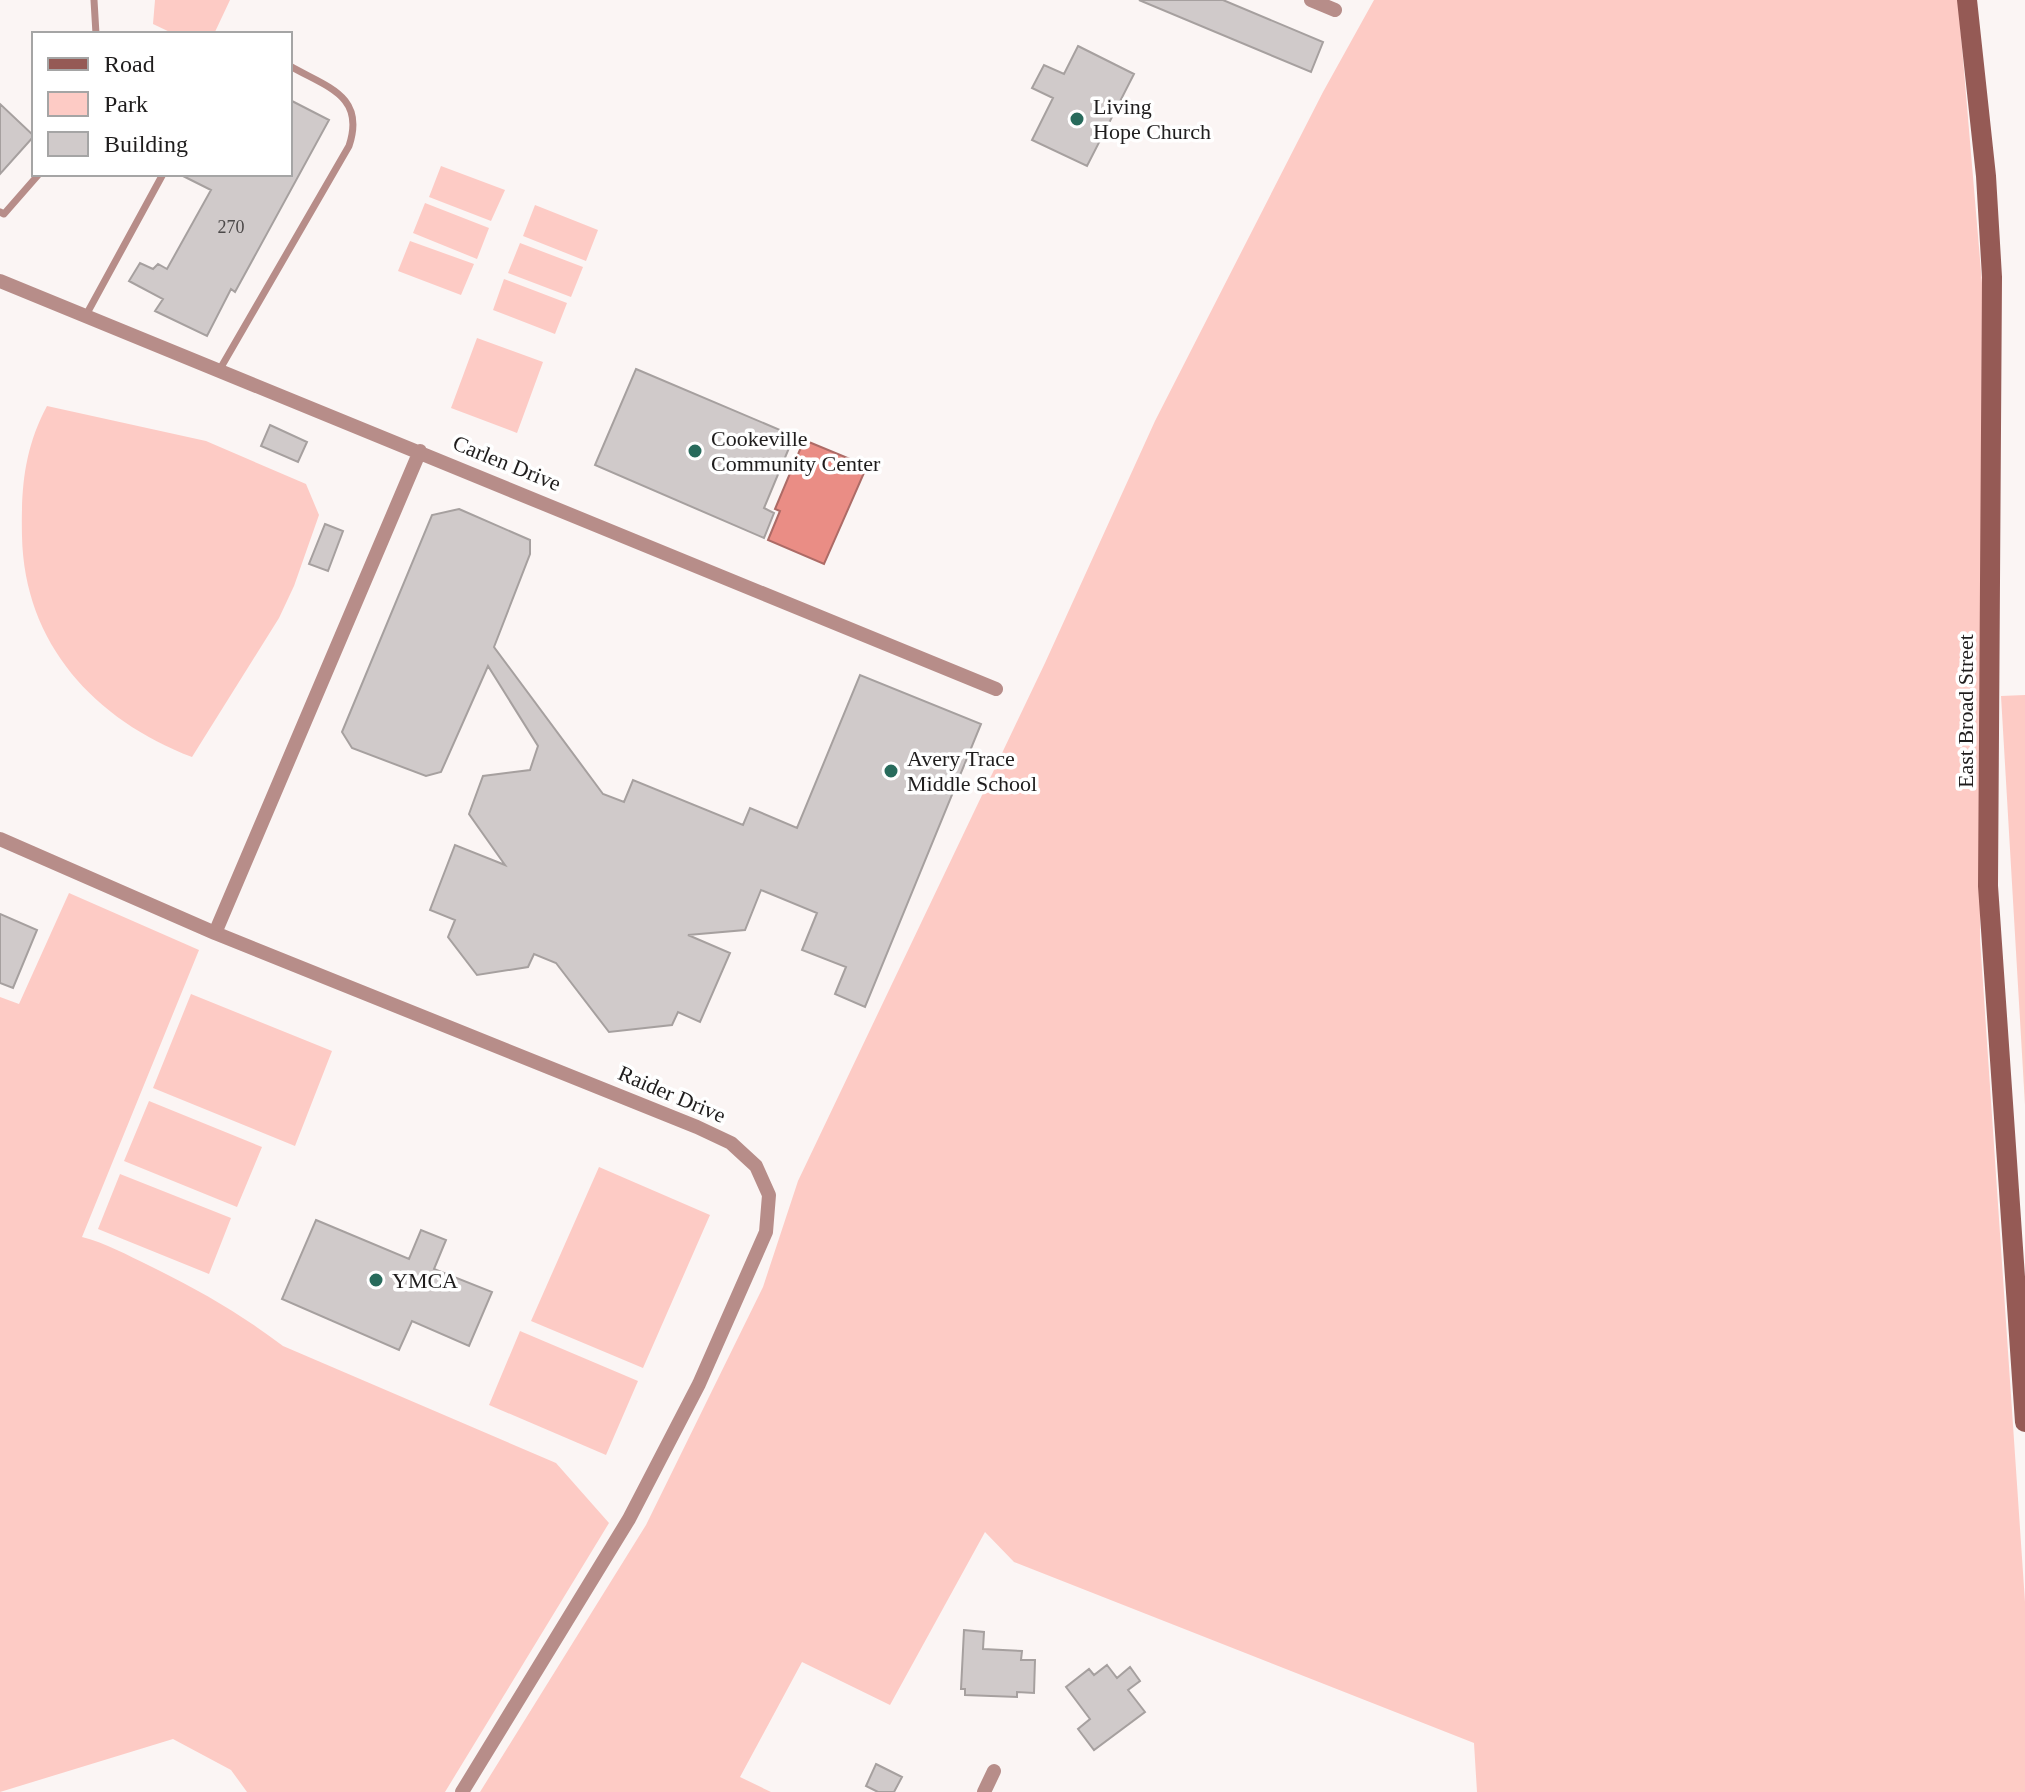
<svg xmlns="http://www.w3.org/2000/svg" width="2025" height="1792" font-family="'Times New Roman',serif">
<rect width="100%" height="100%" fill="#fbf5f4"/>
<path fill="#fdcbc5" d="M 155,0 L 230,0 L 214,34 L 174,34 L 153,24 Z
M 1374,0 L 1958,0 L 1982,283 L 1980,939 L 2025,1602 L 2025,1792 L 1477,1792 L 1474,1743 L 1014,1562 L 985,1532 L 890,1705 L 802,1662 L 740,1777 L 771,1792 L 480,1792 L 646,1525 L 763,1287 L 798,1181 L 1045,663 L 1155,421 L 1323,92 Z
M 441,166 L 505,190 L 491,221 L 429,197 Z
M 425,203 L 489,228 L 477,259 L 413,233 Z
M 535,205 L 598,230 L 586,261 L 523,236 Z
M 410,241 L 474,264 L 461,295 L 398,271 Z
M 520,243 L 583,267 L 571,297 L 508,273 Z
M 504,279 L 567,303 L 555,334 L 493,310 Z
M 477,338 L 543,362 L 517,433 L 451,408 Z
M 47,406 L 206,441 L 306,484 L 319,515 L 294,586 L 279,618 L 192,757 C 95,720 24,644 22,536 C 21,489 24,449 47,406 Z
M 2025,695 L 2025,1105 L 2001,696 Z
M 69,893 L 199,950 L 82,1237 C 106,1243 127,1255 150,1266 C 197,1289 241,1314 283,1346 L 556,1463 L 609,1523 L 445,1792 L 247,1792 L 231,1770 L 173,1739 L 0,1792 L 0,997 L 19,1004 Z
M 191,994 L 332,1051 L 295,1146 L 153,1088 Z
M 149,1101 L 262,1147 L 237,1207 L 124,1161 Z
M 599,1167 L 710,1215 L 643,1368 L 531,1321 Z
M 120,1174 L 231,1218 L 209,1274 L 98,1229 Z
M 520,1331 L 638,1381 L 606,1455 L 489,1405 Z"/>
<path fill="#ea8d85" stroke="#ad6b66" stroke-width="2" d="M 804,440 L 867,466 L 824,564 L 768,540 L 780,511 L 775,509 Z"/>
<path fill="#d0caca" stroke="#a6a09f" stroke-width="2" d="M 1139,0 L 1223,0 L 1323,42 L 1311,72 Z
M 1078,46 L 1134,74 L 1087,166 L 1032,140 L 1053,98 L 1032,88 L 1044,65 L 1064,74 Z
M 290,100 L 329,120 L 235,292 L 231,289 L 207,336 L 155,311 L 163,299 L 129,281 L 140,263 L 153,269 L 158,264 L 167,269 L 211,190 L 179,174 L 290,174 Z
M 0,104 L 34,136 L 0,174 Z
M 636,369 L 794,436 L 764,508 L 774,513 L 764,538 L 595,465 Z
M 270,425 L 307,442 L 298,462 L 261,446 Z
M 459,509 L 530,540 L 530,554 L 494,647 L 603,794 L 624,802 L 633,780 L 743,825 L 750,808 L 797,828 L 860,675 L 981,724 L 865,1007 L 835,994 L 846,967 L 802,950 L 817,913 L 761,890 L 745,930 L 688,935 L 730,953 L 700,1022 L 678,1012 L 672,1025 L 609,1032 L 556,963 L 534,954 L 528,967 L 477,975 L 448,937 L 455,920 L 430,910 L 455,845 L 505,865 L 469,814 L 483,776 L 530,770 L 538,746 L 488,666 L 441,772 L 426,776 L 352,748 L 342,732 L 432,515 Z
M 325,524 L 343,531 L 328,571 L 309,564 Z
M 0,914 L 37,930 L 13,988 L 0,983 Z
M 316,1220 L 409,1259 L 421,1230 L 446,1240 L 434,1269 L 492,1292 L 469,1346 L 412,1321 L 399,1350 L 282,1299 Z
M 964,1630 L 984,1632 L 983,1649 L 1022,1651 L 1021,1660 L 1035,1660 L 1034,1693 L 1017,1692 L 1017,1697 L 965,1695 L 965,1689 L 961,1689 Z
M 1107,1665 L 1117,1678 L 1130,1667 L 1140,1681 L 1128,1690 L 1145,1712 L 1094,1750 L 1078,1729 L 1090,1719 L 1066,1687 L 1089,1669 L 1094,1675 Z
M 876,1764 L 902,1777 L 894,1792 L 878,1792 L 866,1786 Z"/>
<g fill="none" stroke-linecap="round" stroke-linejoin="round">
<path stroke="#b78d89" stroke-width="7" d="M 94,0 L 96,34
M 0,212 L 4,214 L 39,174
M 85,317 L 163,174
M 220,369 L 349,146 C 366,95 326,87 290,66"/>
<path stroke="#b78d89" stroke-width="14" d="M 1311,0 L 1335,10
M 0,281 L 996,689
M 0,839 L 215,933 L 697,1127 L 731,1143 L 756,1166 L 769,1195 L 766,1232 L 699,1384 L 629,1519 L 462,1792
M 215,933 L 420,451
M 984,1792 L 994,1771"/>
<path stroke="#955a55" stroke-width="20" d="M 1967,0 L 1986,176 L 1992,277 L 1988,886 L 2025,1422"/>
</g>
<g fill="#286b5c" stroke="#fff" stroke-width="3">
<circle cx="1077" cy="119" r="8"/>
<circle cx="695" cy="451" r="8"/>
<circle cx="891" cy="771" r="8"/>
<circle cx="376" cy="1280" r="8"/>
</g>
<g text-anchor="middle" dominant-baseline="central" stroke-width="7" stroke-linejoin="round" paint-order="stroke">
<g font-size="18" fill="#4b4848">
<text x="231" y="227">270</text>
</g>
<g font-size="22" fill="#1f1d1d" stroke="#fff" text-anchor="start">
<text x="1093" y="106">Living<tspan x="1093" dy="25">Hope Church</tspan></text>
<text x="711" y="438">Cookeville<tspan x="711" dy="25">Community Center</tspan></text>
<text x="907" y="758">Avery Trace<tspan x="907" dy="25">Middle School</tspan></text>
<text x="392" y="1280">YMCA</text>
</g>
<g font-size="22" fill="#1f1d1d" stroke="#fff">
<text transform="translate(507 463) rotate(22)">Carlen Drive</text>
<text transform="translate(1965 711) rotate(-90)">East Broad Street</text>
<text transform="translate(672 1094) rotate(23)">Raider Drive</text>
</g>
</g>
<rect x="32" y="32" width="260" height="144" fill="#ffffff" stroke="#a5a5a5" stroke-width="2"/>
<rect x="48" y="58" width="40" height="12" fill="#955a55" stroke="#a5a5a5" stroke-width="2"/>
<text x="104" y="72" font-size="24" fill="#1f1d1d">Road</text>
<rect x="48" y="92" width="40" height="24" fill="#fdcbc5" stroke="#a5a5a5" stroke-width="2"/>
<text x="104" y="112" font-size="24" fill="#1f1d1d">Park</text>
<rect x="48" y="132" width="40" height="24" fill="#d0caca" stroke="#a5a5a5" stroke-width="2"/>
<text x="104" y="152" font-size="24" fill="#1f1d1d">Building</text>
</svg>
